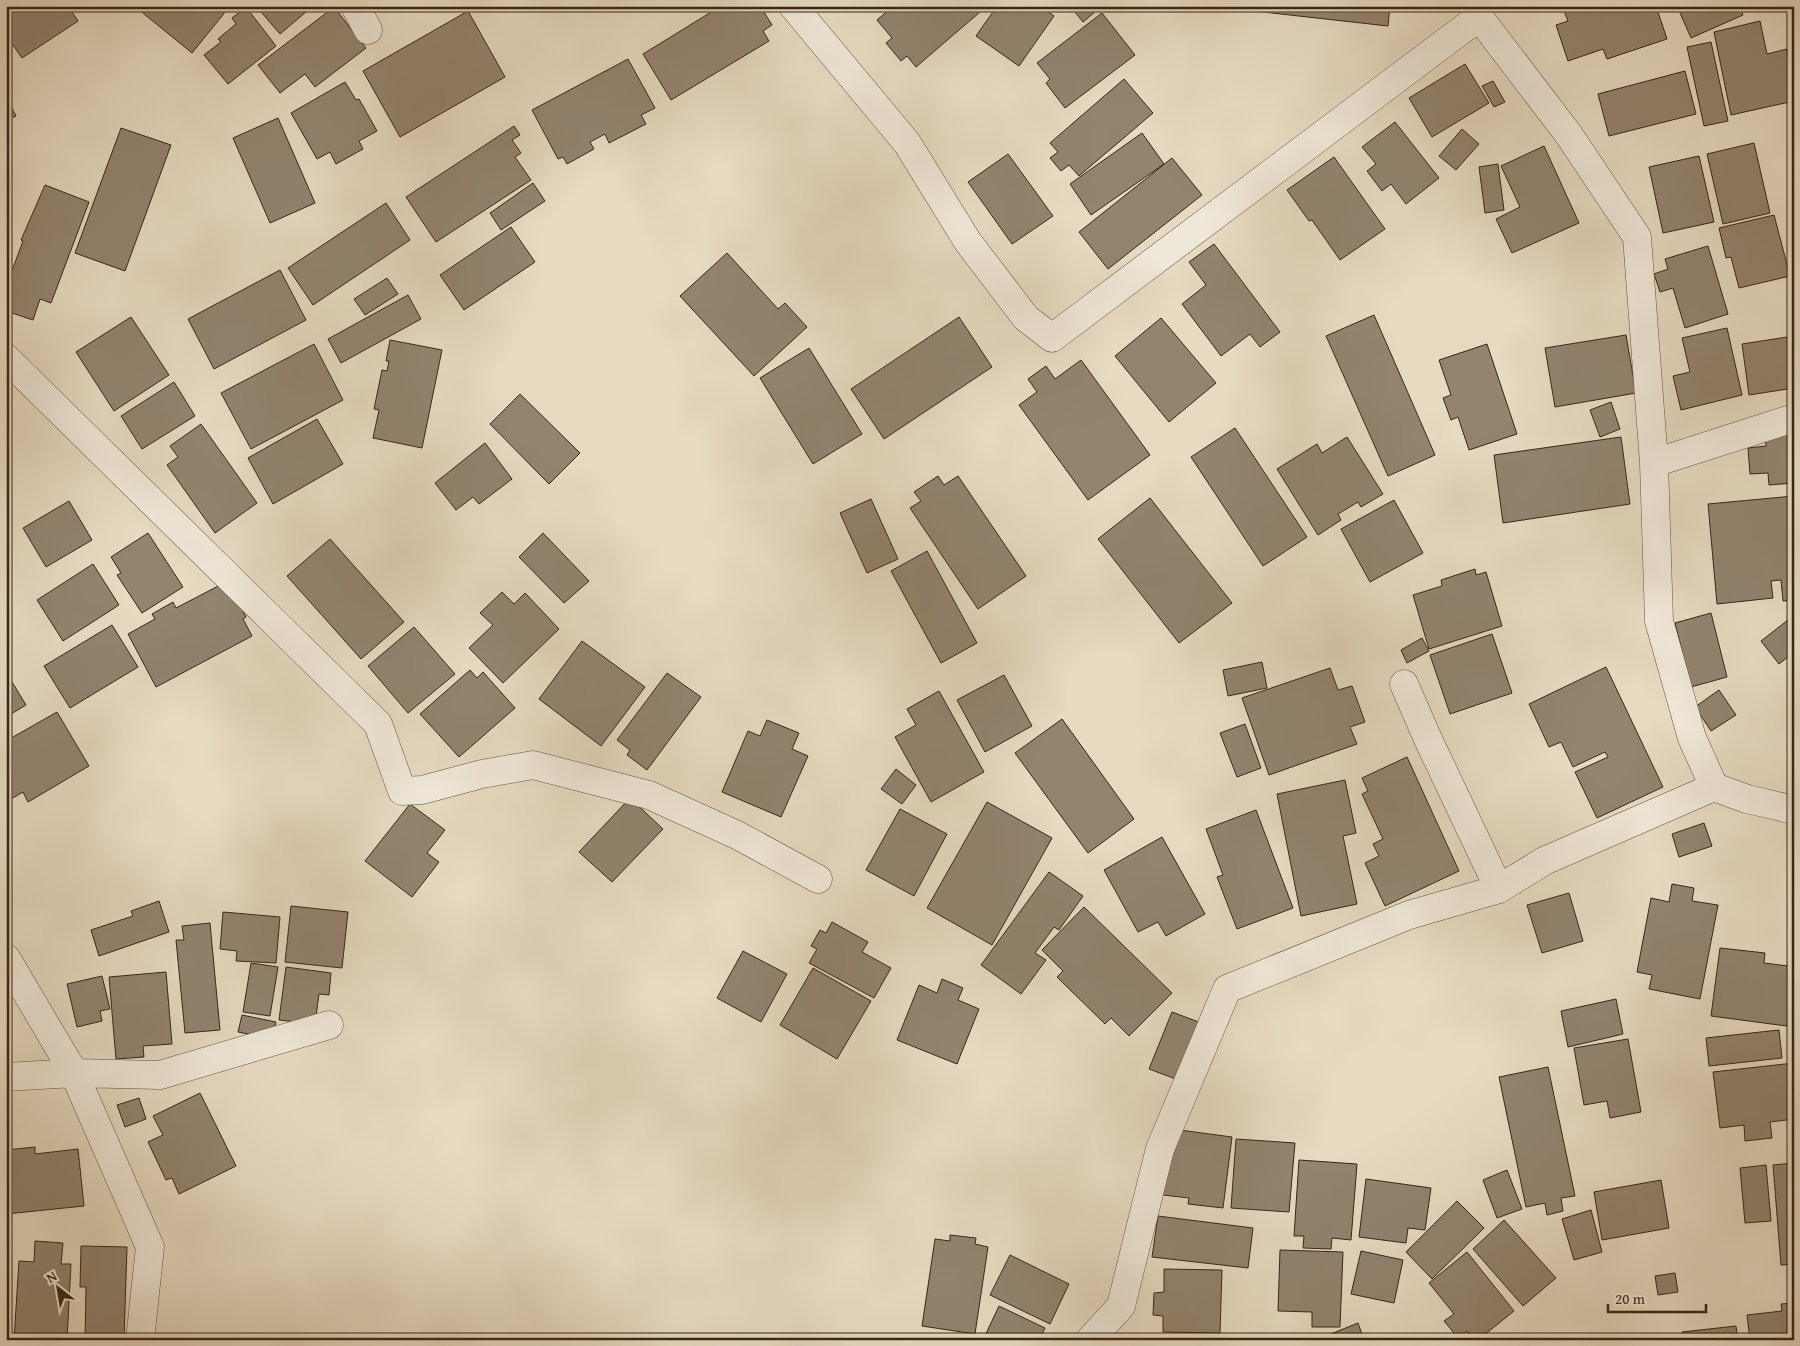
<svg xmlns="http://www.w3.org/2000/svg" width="1800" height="1346" font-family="'Gentium Book Plus',serif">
<rect width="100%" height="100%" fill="#e6dac1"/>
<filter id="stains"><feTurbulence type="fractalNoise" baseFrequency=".004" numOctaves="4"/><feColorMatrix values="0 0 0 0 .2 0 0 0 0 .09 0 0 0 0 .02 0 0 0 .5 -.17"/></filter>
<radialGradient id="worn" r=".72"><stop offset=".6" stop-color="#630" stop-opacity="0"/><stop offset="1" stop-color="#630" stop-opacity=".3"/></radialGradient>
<path fill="#92846f" stroke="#372617" d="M 6,6 L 68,6 L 78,21 L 22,58 L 6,35 Z
M 140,6 L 230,6 L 192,53 L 138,9 Z
M 256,6 L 313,6 L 280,34 Z
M 721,6 L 760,6 L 772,25 L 763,31 L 769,41 L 671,100 L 643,54 Z
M 893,6 L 987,6 L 916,67 L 907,56 L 901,61 L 886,43 L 892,38 L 877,20 Z
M 997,6 L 1040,6 L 1054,16 L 1019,66 L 976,36 Z
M 1070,6 L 1102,6 L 1083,22 Z
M 1255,6 L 1390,6 L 1388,26 L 1254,11 Z
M 1562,6 L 1656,6 L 1667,39 L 1607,59 L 1603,49 L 1568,61 L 1556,25 L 1568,21 Z
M 1677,6 L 1739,6 L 1743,15 L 1691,38 Z
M 246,7 L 276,46 L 228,84 L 204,55 L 221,42 L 218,39 L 236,24 L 232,18 Z
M 334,7 L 366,48 L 315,87 L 305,74 L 280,93 L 258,65 Z
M 468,11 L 505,77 L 400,137 L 363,71 Z
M 1102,13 L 1135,55 L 1065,108 L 1046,83 L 1050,79 L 1037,63 Z
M 1760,21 L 1767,54 L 1787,49 L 1794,82 L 1794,101 L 1731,115 L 1714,32 Z
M 1711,42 L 1728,121 L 1704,126 L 1687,47 Z
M 628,59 L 655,108 L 641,115 L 646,124 L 609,143 L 605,134 L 590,142 L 594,149 L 567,164 L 563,157 L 558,159 L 532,110 Z
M 1465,64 L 1489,103 L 1432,137 L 1409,98 Z
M 1685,71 L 1696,114 L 1609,136 L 1598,94 Z
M 1124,79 L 1153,113 L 1079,176 L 1069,165 L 1061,171 L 1050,158 L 1058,152 L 1050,143 Z
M 1493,81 L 1505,102 L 1494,107 L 1482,86 Z
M 345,82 L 356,100 L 359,99 L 377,131 L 359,141 L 363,149 L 336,164 L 330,152 L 317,159 L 291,113 Z
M 6,97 L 16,116 L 6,121 Z
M 278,118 L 315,203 L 270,223 L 233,138 Z
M 1395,122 L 1439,178 L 1406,204 L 1391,184 L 1382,191 L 1367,171 L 1376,164 L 1362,147 Z
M 514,126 L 520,135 L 512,140 L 521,153 L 515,157 L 531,180 L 436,242 L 406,197 Z
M 121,128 L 171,145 L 125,271 L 75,253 Z
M 1462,129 L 1479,144 L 1456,170 L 1439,156 Z
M 1142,133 L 1164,164 L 1091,215 L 1070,184 Z
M 1754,143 L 1770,213 L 1723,224 L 1707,154 Z
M 1544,146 L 1579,223 L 1512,253 L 1496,219 L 1520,207 L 1501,166 Z
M 1008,154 L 1053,216 L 1012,244 L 968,182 Z
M 1699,156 L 1714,222 L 1663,233 L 1649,167 Z
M 1334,157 L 1385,229 L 1340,260 L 1312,220 L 1309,221 L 1287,190 Z
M 1172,158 L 1202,195 L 1108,269 L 1079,232 Z
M 1498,164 L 1504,210 L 1485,213 L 1479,167 Z
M 533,183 L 545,201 L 501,230 L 490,213 Z
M 45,185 L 89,202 L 51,303 L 40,299 L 33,320 L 6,311 L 6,287 L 23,241 L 21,240 Z
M 386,203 L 410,240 L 313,305 L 288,268 Z
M 1774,215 L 1790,276 L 1739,288 L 1731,257 L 1726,258 L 1719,228 Z
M 511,227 L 535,262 L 464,310 L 440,275 Z
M 1214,244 L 1280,332 L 1260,347 L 1250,334 L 1221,356 L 1182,304 L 1206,285 L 1189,262 Z
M 1708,246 L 1728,314 L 1685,328 L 1673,288 L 1660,292 L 1654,274 L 1668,269 L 1665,259 Z
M 727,253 L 778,309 L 785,303 L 807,327 L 754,376 L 680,296 Z
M 280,270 L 306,320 L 214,369 L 188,319 Z
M 387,278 L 398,294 L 365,315 L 354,299 Z
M 408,295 L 421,319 L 341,363 L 328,339 Z
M 1374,315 L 1435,455 L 1388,476 L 1326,336 Z
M 131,317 L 169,375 L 114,411 L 76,352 Z
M 959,317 L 992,367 L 884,439 L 851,389 Z
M 1161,318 L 1216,383 L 1169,422 L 1115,356 Z
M 1727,328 L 1742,395 L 1681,410 L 1673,376 L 1690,372 L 1682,338 Z
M 1626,335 L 1636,393 L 1555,407 L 1545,348 Z
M 1794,336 L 1794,388 L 1749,395 L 1742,344 Z
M 390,340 L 442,350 L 422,448 L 373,438 L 379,410 L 374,409 L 382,370 L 387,371 L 389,361 L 386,361 Z
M 314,344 L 343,400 L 251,449 L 221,393 Z
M 1487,344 L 1517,434 L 1469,450 L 1458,417 L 1451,420 L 1443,398 L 1451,395 L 1439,360 Z
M 809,348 L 862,434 L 813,464 L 760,378 Z
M 1081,360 L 1150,455 L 1088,500 L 1019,405 L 1037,392 L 1028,379 L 1046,366 L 1055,379 Z
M 174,382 L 195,416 L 142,449 L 121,416 Z
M 520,394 L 580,453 L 549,484 L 490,424 Z
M 1611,402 L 1620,429 L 1600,437 L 1590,410 Z
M 317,419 L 343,464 L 273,504 L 248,458 Z
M 201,424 L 257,503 L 215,533 L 167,465 L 178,457 L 170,446 Z
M 1235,428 L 1307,537 L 1263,566 L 1191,457 Z
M 1794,430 L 1794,483 L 1769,485 L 1768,473 L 1750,474 L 1748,448 L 1766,446 L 1765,432 Z
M 1347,437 L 1383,494 L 1361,507 L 1358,502 L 1338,514 L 1341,520 L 1318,535 L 1277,469 L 1317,444 L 1322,453 Z
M 1621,437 L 1630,504 L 1503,523 L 1494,455 Z
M 485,443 L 512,479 L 479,504 L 473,497 L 456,510 L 435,483 Z
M 938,476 L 944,485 L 958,476 L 1026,576 L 978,609 L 910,508 L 921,501 L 914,492 Z
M 1794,496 L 1794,600 L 1783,601 L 1781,580 L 1771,581 L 1773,598 L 1717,604 L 1708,504 Z
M 1150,498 L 1232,603 L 1179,643 L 1098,539 Z
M 871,499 L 898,559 L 867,573 L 840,513 Z
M 1394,500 L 1423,553 L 1370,582 L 1341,529 Z
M 69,501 L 92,540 L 46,567 L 23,528 Z
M 148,533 L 183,587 L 142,613 L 117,575 L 121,573 L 111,557 Z
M 543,533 L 589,581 L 564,603 L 519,557 Z
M 330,539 L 404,622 L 361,659 L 287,576 Z
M 927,551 L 977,643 L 941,663 L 891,571 Z
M 93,564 L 119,605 L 63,641 L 37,600 Z
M 1475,569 L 1476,575 L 1486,572 L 1502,626 L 1429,649 L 1413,595 L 1442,586 L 1441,580 Z
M 224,583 L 237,599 L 246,617 L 243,619 L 252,636 L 156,687 L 128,634 L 155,619 L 152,614 L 173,602 L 176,608 Z
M 502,592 L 514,604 L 525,593 L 559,629 L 503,683 L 469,648 L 493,625 L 480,613 Z
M 1711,613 L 1727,677 L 1691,687 L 1675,623 Z
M 1788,620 L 1794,627 L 1794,652 L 1779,664 L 1761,641 Z
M 112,625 L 138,667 L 70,708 L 44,666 Z
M 414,627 L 455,674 L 408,713 L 368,666 Z
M 1492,634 L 1512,693 L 1450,714 L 1430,655 Z
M 1422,638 L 1429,651 L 1407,663 L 1401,650 Z
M 582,641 L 645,687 L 601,746 L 539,699 Z
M 1262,662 L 1267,688 L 1228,696 L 1223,670 Z
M 1606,667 L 1663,787 L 1597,818 L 1575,772 L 1608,757 L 1605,752 L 1573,767 L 1561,742 L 1549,747 L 1529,704 Z
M 1330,668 L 1338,690 L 1352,686 L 1365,722 L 1350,727 L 1357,744 L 1269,775 L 1242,698 Z
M 470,670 L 477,678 L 483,672 L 515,708 L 459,757 L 420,714 Z
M 6,672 L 26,705 L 6,717 Z
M 667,673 L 701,697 L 647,770 L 627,755 L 630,750 L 617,740 Z
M 1004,675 L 1032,726 L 985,752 L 957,700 Z
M 1719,690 L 1736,715 L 1711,731 L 1695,707 Z
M 939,691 L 984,772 L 931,802 L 895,737 L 916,725 L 907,709 Z
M 57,712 L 89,766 L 28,802 L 23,792 L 6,802 L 6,741 Z
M 1062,719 L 1134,819 L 1088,853 L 1015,753 Z
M 767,720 L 799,733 L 792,749 L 808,756 L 781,817 L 722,792 L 748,731 L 760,736 Z
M 1245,724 L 1261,768 L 1237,777 L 1220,733 Z
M 1407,757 L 1459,871 L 1385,906 L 1365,863 L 1379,856 L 1373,844 L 1383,839 L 1362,794 L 1368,791 L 1362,778 Z
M 896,769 L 916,785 L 902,804 L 881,789 Z
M 1345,780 L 1356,833 L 1343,836 L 1357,904 L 1301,916 L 1277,794 Z
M 630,798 L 663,829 L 612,882 L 579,852 Z
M 987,802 L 1052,838 L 992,945 L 927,908 Z
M 410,804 L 445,830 L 427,853 L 439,862 L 412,897 L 365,861 Z
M 900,809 L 947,834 L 914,896 L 866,870 Z
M 1256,810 L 1293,908 L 1237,929 L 1217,877 L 1223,875 L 1206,829 Z
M 1704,823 L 1712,846 L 1679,857 L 1672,834 Z
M 1162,837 L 1205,914 L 1166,936 L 1158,922 L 1138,932 L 1104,870 Z
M 1049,872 L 1083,896 L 1059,930 L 1054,927 L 1035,953 L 1046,960 L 1021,994 L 981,965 Z
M 1672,884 L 1694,888 L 1692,901 L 1718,905 L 1700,999 L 1649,989 L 1652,975 L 1637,972 L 1651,898 L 1669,902 Z
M 1569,893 L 1583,941 L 1542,953 L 1527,905 Z
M 159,901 L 169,932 L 99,956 L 91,930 L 133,916 L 131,911 Z
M 291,906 L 348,912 L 342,968 L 285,962 Z
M 1084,907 L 1172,993 L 1129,1036 L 1111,1018 L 1105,1024 L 1057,977 L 1063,971 L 1042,950 Z
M 223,912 L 280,917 L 276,963 L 236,961 L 237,951 L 220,949 Z
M 832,922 L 868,942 L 862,952 L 891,968 L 874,998 L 809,963 L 817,949 L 811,946 L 820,930 L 826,933 Z
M 210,923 L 220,1030 L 185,1033 L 176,940 L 184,940 L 182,926 Z
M 1720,948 L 1765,953 L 1764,963 L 1788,966 L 1789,956 L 1794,957 L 1794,1027 L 1711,1016 Z
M 743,951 L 787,974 L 761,1022 L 717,998 Z
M 251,963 L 278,967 L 270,1016 L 243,1012 Z
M 286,967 L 331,973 L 329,995 L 319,994 L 315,1024 L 279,1020 Z
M 813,968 L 871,1001 L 837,1059 L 780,1025 Z
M 166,972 L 172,1044 L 143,1046 L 144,1057 L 116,1059 L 109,977 Z
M 102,976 L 110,1009 L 100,1011 L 102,1021 L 77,1027 L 67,984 Z
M 942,979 L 963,988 L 958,1000 L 979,1009 L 957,1064 L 897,1040 L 919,985 L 937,993 Z
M 1616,999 L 1623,1034 L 1568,1047 L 1561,1011 Z
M 1172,1012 L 1204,1024 L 1181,1081 L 1149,1069 Z
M 242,1015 L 276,1022 L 272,1039 L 238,1032 Z
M 1779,1030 L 1782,1058 L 1709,1066 L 1706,1038 Z
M 1628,1039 L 1641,1112 L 1610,1118 L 1607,1101 L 1584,1105 L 1574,1048 Z
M 1794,1063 L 1794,1119 L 1770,1122 L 1772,1138 L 1745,1141 L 1744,1125 L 1720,1128 L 1713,1072 Z
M 1548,1067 L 1575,1196 L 1561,1198 L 1563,1211 L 1547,1215 L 1545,1203 L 1526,1207 L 1499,1077 Z
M 200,1093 L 236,1166 L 179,1194 L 172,1178 L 166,1180 L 148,1142 L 163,1135 L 153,1116 Z
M 139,1098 L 146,1119 L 125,1127 L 117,1105 Z
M 1172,1129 L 1232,1137 L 1223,1208 L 1188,1204 L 1189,1198 L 1163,1195 Z
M 1236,1139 L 1295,1143 L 1289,1212 L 1231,1208 Z
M 35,1147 L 35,1154 L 78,1149 L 84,1206 L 6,1214 L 6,1150 Z
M 1299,1160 L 1357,1164 L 1351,1240 L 1332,1238 L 1331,1249 L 1303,1248 L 1304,1236 L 1294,1236 Z
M 1794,1163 L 1794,1264 L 1781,1265 L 1773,1165 Z
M 1766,1165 L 1771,1221 L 1745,1223 L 1740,1168 Z
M 1507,1170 L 1522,1209 L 1497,1218 L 1483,1180 Z
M 1366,1179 L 1431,1188 L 1425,1230 L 1408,1228 L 1406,1243 L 1359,1237 Z
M 1661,1180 L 1669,1228 L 1602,1240 L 1594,1192 Z
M 1457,1201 L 1484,1228 L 1432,1279 L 1406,1252 Z
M 1591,1210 L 1602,1252 L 1574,1260 L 1562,1219 Z
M 1158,1216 L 1253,1228 L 1248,1268 L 1152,1257 Z
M 1504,1220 L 1556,1278 L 1523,1306 L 1473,1249 Z
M 950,1235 L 976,1238 L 975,1244 L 988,1247 L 975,1334 L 922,1326 L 935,1239 L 950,1241 Z
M 35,1241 L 63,1243 L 61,1264 L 71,1264 L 67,1340 L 14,1340 L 19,1261 L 34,1262 Z
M 81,1246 L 127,1247 L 124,1340 L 85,1340 L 86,1287 L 80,1287 Z
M 1280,1250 L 1343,1252 L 1340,1327 L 1312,1327 L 1312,1312 L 1278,1311 Z
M 1361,1251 L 1403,1260 L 1394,1303 L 1351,1294 Z
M 1467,1252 L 1514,1311 L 1478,1340 L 1474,1340 L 1467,1331 L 1458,1338 L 1444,1321 L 1454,1314 L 1429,1283 Z
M 1010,1255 L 1069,1284 L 1050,1324 L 990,1295 Z
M 1164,1269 L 1222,1270 L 1220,1333 L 1163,1332 L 1163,1316 L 1153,1315 L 1154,1293 L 1164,1292 Z
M 1675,1273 L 1678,1292 L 1658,1295 L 1655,1276 Z
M 1794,1303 L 1794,1340 L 1750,1340 L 1747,1315 L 1782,1311 L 1781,1304 Z
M 999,1306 L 1045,1328 L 1039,1340 L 983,1340 Z
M 1358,1323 L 1364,1340 L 1316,1340 Z
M 1736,1326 L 1738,1340 L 1683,1340 L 1682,1332 Z"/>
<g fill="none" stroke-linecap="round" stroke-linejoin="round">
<g stroke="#635342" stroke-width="29">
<path id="street" d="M 355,6 L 368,30
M 793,6 L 907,143 L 968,242 L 1026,318 L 1052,338 L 1479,17
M 1473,6 L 1479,17 L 1569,135 L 1637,237 L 1654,463 L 1659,621 L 1692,738 L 1714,787 L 1747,799 L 1794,810
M 6,358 L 378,724 L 402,791 L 422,790 L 482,774 L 533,765 L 649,795 L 737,835 L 818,879
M 1654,463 L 1794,418
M 1404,684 L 1427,737 L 1499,889
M 6,958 L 74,1073 L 150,1247 L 140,1340
M 6,1077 L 74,1073 L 160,1075 L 329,1025
M 1090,1340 L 1121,1306 L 1160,1149 L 1227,989 L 1409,915 L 1499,889 L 1544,861 L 1714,787"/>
</g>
<use href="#street" stroke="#efe7d7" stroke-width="28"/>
</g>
<rect width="1800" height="1346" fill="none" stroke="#e6dac1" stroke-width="25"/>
<rect x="8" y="8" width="1785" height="1331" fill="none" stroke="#372617" stroke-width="2.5"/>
<rect x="12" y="12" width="1775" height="1321" fill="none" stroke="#372617"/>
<g transform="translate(58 1288) rotate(329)" stroke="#efe7d7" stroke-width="4" paint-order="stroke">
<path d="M0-4L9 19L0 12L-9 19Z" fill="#372617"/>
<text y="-8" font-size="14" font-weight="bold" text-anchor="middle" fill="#372617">N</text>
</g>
<path d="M1608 1304v8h98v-8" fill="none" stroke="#372617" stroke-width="2.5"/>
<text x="1615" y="1304" font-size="15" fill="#372617" stroke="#efe7d7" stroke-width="4" paint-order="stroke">20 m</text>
<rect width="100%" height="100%" filter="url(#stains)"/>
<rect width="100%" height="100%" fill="url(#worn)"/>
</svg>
